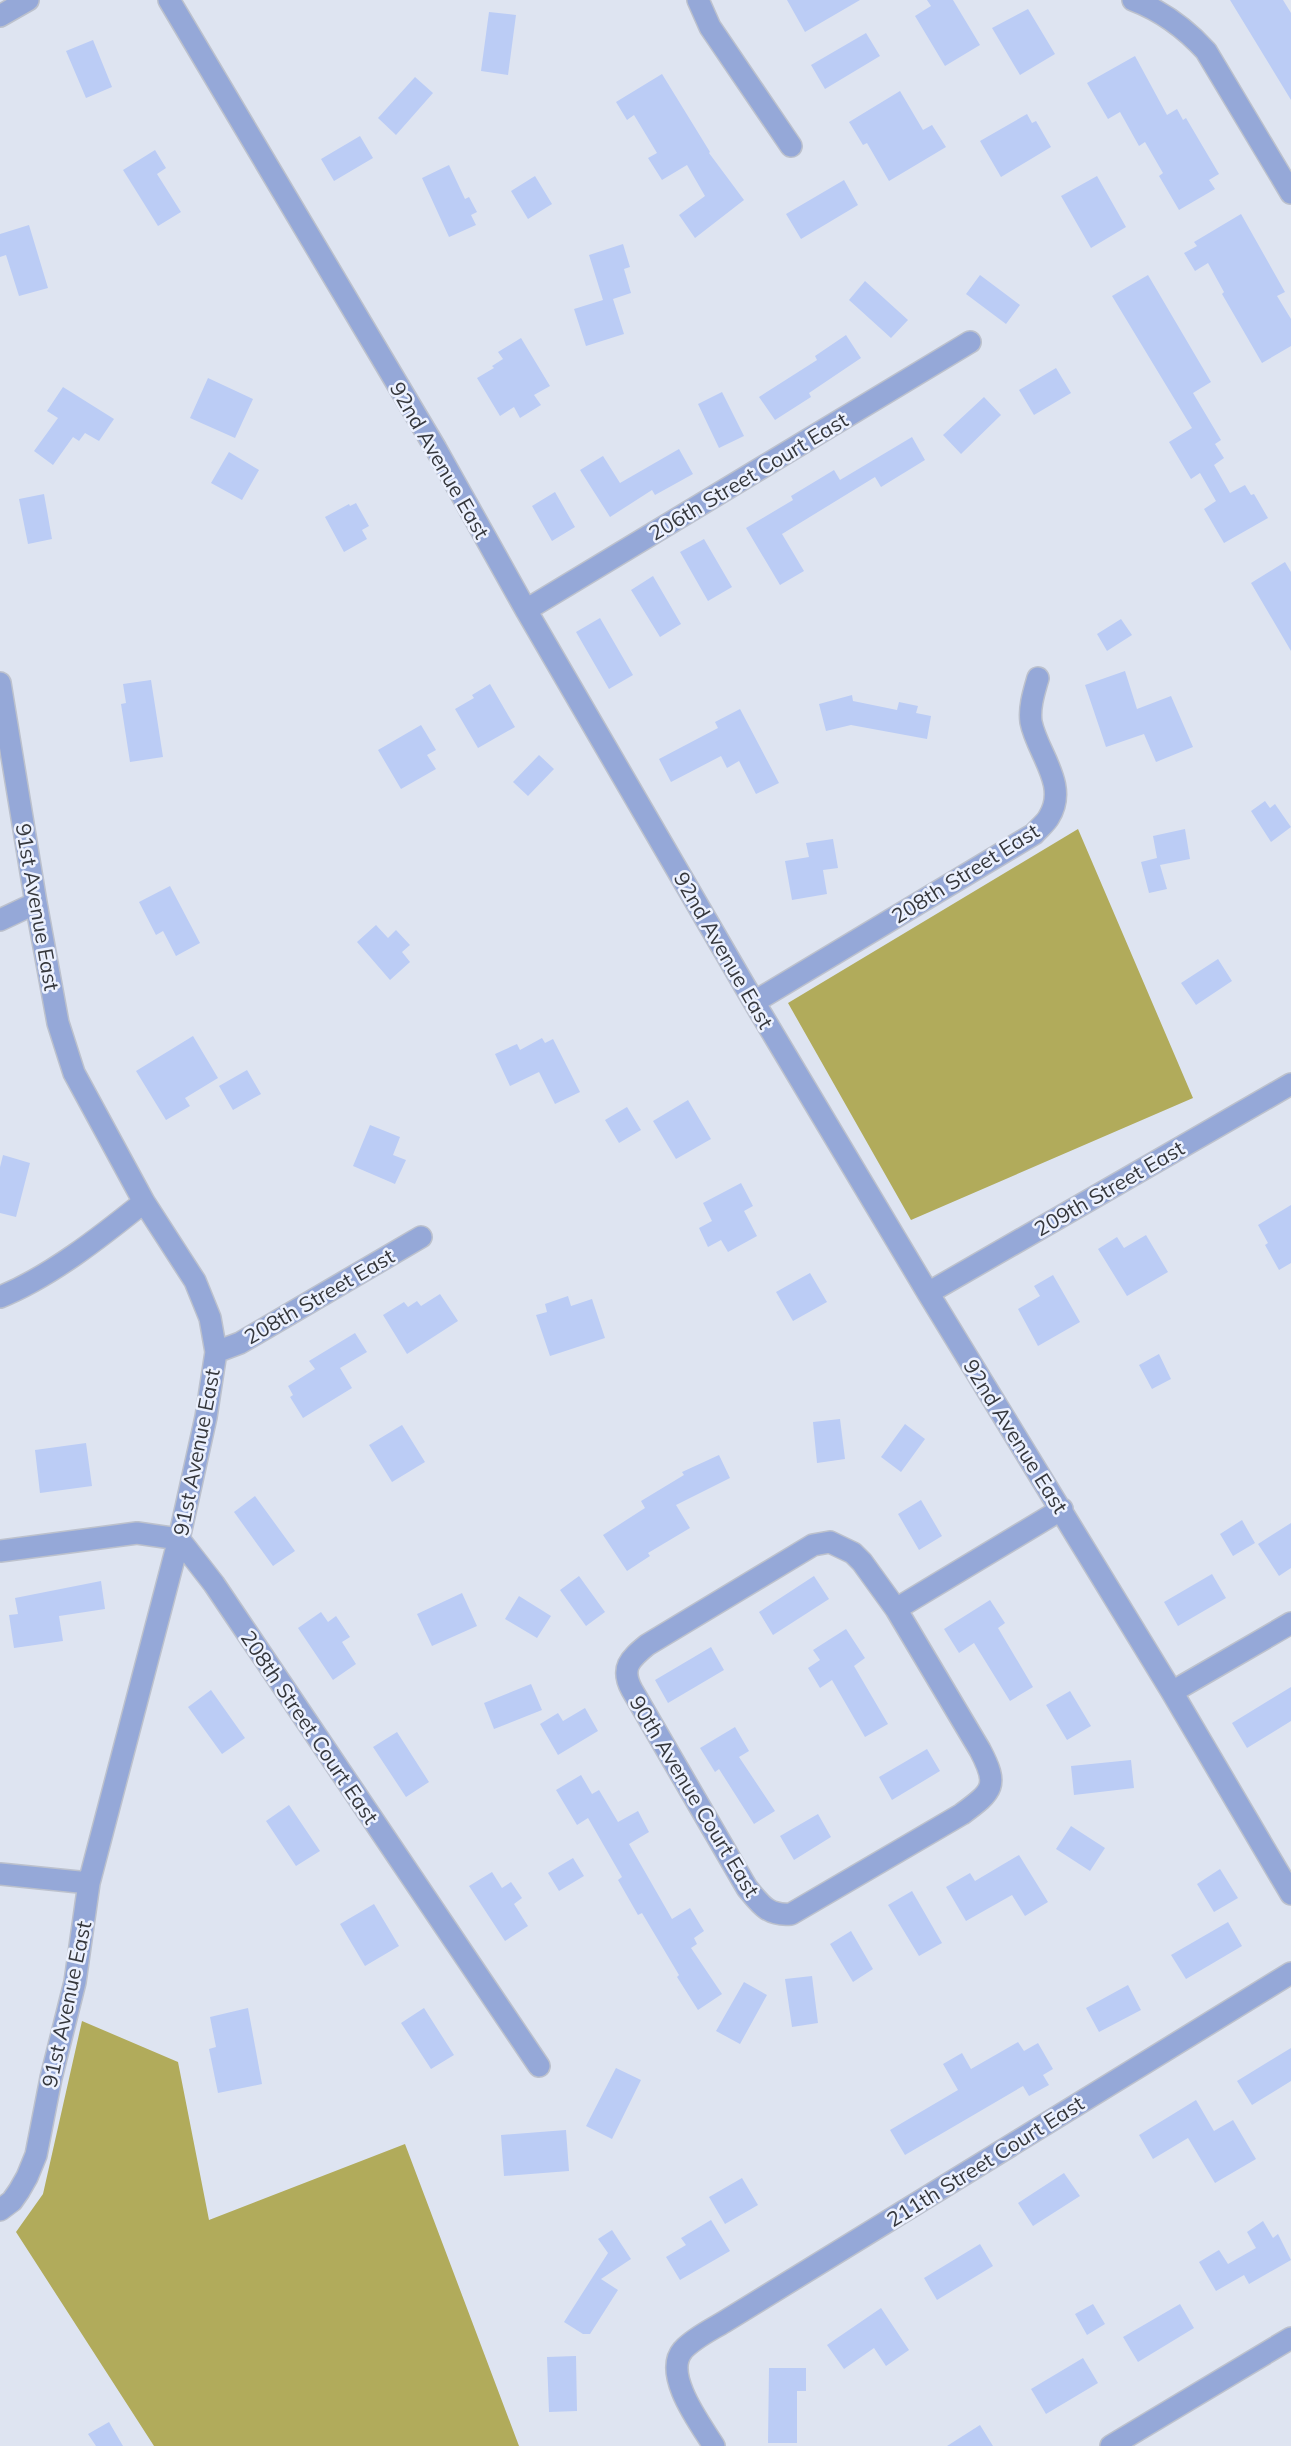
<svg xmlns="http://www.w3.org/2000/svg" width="1291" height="2446" font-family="Mulish,sans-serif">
<rect width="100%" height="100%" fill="#dee4f1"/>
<path fill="#b1ab5b" d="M 1078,829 L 1193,1098 L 911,1220 L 788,1003 Z
M 82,2021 L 178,2062 L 209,2220 L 405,2144 L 519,2446 L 154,2446 L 16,2232 L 43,2194 Z"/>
<path fill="#bbccf5" d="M 787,0 L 860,0 L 805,32 Z
M 927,0 L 953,0 L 980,45 L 945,66 L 915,16 L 931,6 Z
M 1230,0 L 1283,0 L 1291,13 L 1291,100 Z
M 1028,9 L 1055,54 L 1020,75 L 992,28 Z
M 489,12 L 516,15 L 508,75 L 481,71 Z
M 866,33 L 880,56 L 825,89 L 811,65 Z
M 93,40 L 112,87 L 86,98 L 66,51 Z
M 1135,56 L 1167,115 L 1177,109 L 1183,120 L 1186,118 L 1219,174 L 1209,180 L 1215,189 L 1179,210 L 1159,176 L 1163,173 L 1145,142 L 1139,146 L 1120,112 L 1108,119 L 1087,83 Z
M 662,74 L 710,152 L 709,153 L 744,200 L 695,238 L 679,215 L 705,196 L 687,165 L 662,180 L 648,158 L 657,153 L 634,115 L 627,120 L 616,102 Z
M 415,77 L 433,93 L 396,135 L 378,118 Z
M 900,91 L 923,130 L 932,125 L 946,147 L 889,181 L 867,143 L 863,145 L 849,122 Z
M 1027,114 L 1032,123 L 1036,121 L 1051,147 L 1001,177 L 980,141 Z
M 360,136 L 373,158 L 334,181 L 321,159 Z
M 155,150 L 166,168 L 157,174 L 181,212 L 158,226 L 123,170 Z
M 449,165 L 465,199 L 469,197 L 477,212 L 471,215 L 476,225 L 449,237 L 422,178 Z
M 535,176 L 552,204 L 528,219 L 511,191 Z
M 1097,176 L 1126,227 L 1091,248 L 1061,196 Z
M 844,180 L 858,205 L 801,239 L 786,214 Z
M 1241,214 L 1285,292 L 1277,296 L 1291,319 L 1291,346 L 1262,363 L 1222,294 L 1224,292 L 1208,263 L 1195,271 L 1184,253 L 1197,246 L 1194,242 Z
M 29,225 L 48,288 L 19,296 L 6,255 L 0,257 L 0,234 Z
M 623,244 L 630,267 L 624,269 L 631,293 L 613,299 L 624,334 L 586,346 L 574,309 L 603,300 L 589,255 Z
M 980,275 L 1020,305 L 1006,324 L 966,294 Z
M 1148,275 L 1211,382 L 1193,393 L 1221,440 L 1215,444 L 1224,458 L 1214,465 L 1230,493 L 1245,485 L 1251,495 L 1254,494 L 1268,518 L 1224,543 L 1204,509 L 1216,501 L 1200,473 L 1191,479 L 1169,442 L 1192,428 L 1112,296 Z
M 865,281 L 908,320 L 891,338 L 849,300 Z
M 846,335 L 861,358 L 809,393 L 811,397 L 775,420 L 759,397 L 817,360 L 815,356 Z
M 521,338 L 550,386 L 534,395 L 541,405 L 520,418 L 514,407 L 500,416 L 477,378 L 494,368 L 492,366 L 503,359 L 498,352 Z
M 1056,368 L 1071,393 L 1034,415 L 1019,390 Z
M 208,378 L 253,399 L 235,438 L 190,418 Z
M 63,387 L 114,419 L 99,441 L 85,433 L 79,441 L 73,437 L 53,465 L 34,451 L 58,418 L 47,411 Z
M 722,392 L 744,436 L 719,448 L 698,404 Z
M 984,397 L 1001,415 L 961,454 L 943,435 Z
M 912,437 L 925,460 L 881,487 L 875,477 L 782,534 L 804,571 L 780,585 L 746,528 L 793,500 L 791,496 L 834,470 L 840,480 Z
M 679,449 L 693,474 L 655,495 L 652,490 L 610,517 L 580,470 L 603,456 L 620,483 Z
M 229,452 L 259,470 L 242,500 L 211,483 Z
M 555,492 L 575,527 L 552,541 L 532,506 Z
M 44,494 L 52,539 L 28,544 L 19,499 Z
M 356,503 L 369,526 L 362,530 L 367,539 L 344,552 L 325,517 L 349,504 L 350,506 Z
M 704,539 L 732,587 L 708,601 L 680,552 Z
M 1285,562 L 1291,572 L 1291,651 L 1251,583 Z
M 653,576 L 681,624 L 660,637 L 631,590 Z
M 600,618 L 633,675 L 609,689 L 576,632 Z
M 1121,619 L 1132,635 L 1107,651 L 1097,634 Z
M 1125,671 L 1137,709 L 1171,696 L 1193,747 L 1156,762 L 1144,734 L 1106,747 L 1085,685 Z
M 151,680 L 163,757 L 130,762 L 121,704 L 126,703 L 123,684 Z
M 490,684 L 515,727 L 478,748 L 455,709 L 474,698 L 472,695 Z
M 852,695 L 853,701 L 897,710 L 899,702 L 918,706 L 916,713 L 931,716 L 927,739 L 851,725 L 826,731 L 819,704 Z
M 740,709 L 779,783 L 756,794 L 739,761 L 727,768 L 721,756 L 671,782 L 659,759 L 718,728 L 715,722 Z
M 421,725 L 436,750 L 427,755 L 436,769 L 401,789 L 378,750 Z
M 539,755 L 554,769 L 528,796 L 513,782 Z
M 1265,801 L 1270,808 L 1275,804 L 1291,827 L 1271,842 L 1251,811 Z
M 1185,829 L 1190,859 L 1160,865 L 1167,889 L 1149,893 L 1141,862 L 1157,858 L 1153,836 Z
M 833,839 L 838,868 L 823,870 L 827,894 L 792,900 L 785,861 L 809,857 L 806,843 Z
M 170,886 L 200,943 L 176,956 L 163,931 L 156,935 L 139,902 Z
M 376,925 L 388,938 L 396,930 L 410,945 L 402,952 L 410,962 L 390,980 L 357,942 Z
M 1218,959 L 1232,981 L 1196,1005 L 1181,983 Z
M 193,1036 L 218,1078 L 185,1098 L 190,1106 L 166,1120 L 136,1071 Z
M 542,1038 L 545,1043 L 553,1039 L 580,1092 L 555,1104 L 539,1072 L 510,1086 L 495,1054 L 517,1044 L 520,1050 Z
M 247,1070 L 261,1094 L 233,1110 L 219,1086 Z
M 688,1100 L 711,1139 L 676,1159 L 653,1121 Z
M 627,1107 L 641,1130 L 619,1143 L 605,1120 Z
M 370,1125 L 400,1137 L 393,1155 L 406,1160 L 395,1184 L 353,1166 Z
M 3,1155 L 30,1163 L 16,1217 L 0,1213 L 0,1167 Z
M 741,1183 L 753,1206 L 744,1211 L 757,1236 L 728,1252 L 721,1240 L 708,1247 L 699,1228 L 712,1221 L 703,1203 Z
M 1291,1205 L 1291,1263 L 1279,1270 L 1265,1245 L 1268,1243 L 1258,1225 Z
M 1146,1235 L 1168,1272 L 1127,1296 L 1098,1249 L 1117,1237 L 1124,1248 Z
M 810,1273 L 827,1302 L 793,1321 L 776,1292 Z
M 1053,1275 L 1080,1322 L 1038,1346 L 1018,1309 L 1040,1296 L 1034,1286 Z
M 440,1294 L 458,1321 L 407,1354 L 383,1315 L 404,1302 L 408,1307 L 417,1301 L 421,1306 Z
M 568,1296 L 571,1306 L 592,1299 L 605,1338 L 550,1356 L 536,1315 L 547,1312 L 545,1304 Z
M 355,1333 L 367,1352 L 340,1368 L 352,1388 L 303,1418 L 290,1397 L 293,1395 L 288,1386 L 315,1369 L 309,1361 Z
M 1159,1354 L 1171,1379 L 1152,1389 L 1139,1365 Z
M 840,1419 L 845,1459 L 817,1463 L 813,1422 Z
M 905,1424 L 925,1439 L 901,1472 L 881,1457 Z
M 402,1425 L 425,1462 L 392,1482 L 369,1445 Z
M 86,1443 L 92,1486 L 40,1493 L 35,1450 Z
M 719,1455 L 730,1478 L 676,1505 L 690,1528 L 648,1553 L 650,1556 L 627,1571 L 603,1535 L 645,1508 L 641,1501 L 684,1475 L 682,1472 Z
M 255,1496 L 295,1551 L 273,1566 L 234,1512 Z
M 921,1500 L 942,1536 L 919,1550 L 898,1514 Z
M 1242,1520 L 1255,1543 L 1233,1556 L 1220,1534 Z
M 1291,1523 L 1291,1568 L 1279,1576 L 1258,1544 Z
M 1212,1574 L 1226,1598 L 1178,1626 L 1164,1602 Z
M 579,1576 L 605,1612 L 586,1626 L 560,1590 Z
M 814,1576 L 829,1599 L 773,1635 L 759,1612 Z
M 101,1581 L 105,1609 L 59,1616 L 63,1641 L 14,1648 L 9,1615 L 18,1614 L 15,1598 Z
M 462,1593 L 477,1626 L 432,1646 L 417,1614 Z
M 519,1596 L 551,1616 L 537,1638 L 505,1619 Z
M 990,1600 L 1005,1623 L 998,1628 L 1033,1687 L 1010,1701 L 974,1643 L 959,1653 L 944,1629 Z
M 321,1612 L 328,1622 L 336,1616 L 350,1637 L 342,1642 L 356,1664 L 333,1680 L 298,1628 Z
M 846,1629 L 865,1658 L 854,1666 L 888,1724 L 865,1737 L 832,1680 L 820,1688 L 808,1668 L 820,1660 L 813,1650 Z
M 711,1647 L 724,1670 L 668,1703 L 655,1680 Z
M 531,1684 L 542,1710 L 494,1729 L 484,1703 Z
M 1291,1687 L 1291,1721 L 1247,1748 L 1232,1723 Z
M 211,1690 L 245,1738 L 222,1754 L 188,1707 Z
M 1070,1691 L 1091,1726 L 1067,1740 L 1046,1705 Z
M 585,1708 L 598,1731 L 558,1755 L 540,1724 L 558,1713 L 563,1721 Z
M 735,1727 L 749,1751 L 739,1757 L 775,1811 L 754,1824 L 719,1769 L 715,1772 L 700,1748 Z
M 397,1732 L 429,1782 L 406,1797 L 373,1747 Z
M 927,1749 L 940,1771 L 892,1800 L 879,1777 Z
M 1131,1760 L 1134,1788 L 1074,1795 L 1071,1766 Z
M 581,1775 L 592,1794 L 599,1790 L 618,1822 L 638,1811 L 649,1832 L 629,1844 L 672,1919 L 690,1908 L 704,1931 L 694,1938 L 697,1944 L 691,1948 L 722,1994 L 698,2010 L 677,1977 L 679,1975 L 642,1913 L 638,1915 L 618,1880 L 622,1877 L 588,1818 L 577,1825 L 556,1790 Z
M 289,1805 L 320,1851 L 296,1866 L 266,1821 Z
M 818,1814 L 831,1837 L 794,1860 L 780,1836 Z
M 1071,1826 L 1105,1848 L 1090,1871 L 1056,1849 Z
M 1019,1855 L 1048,1902 L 1025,1916 L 1012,1895 L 966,1921 L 946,1887 L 970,1873 L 975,1881 Z
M 573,1858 L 584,1876 L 559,1891 L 548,1873 Z
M 1220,1869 L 1238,1898 L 1214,1912 L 1197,1884 Z
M 492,1872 L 502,1888 L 511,1882 L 522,1898 L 514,1904 L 528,1926 L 505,1941 L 469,1886 Z
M 912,1891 L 942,1943 L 919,1956 L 888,1905 Z
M 374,1904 L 399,1946 L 365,1966 L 340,1924 Z
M 1228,1922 L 1242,1946 L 1186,1979 L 1171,1955 Z
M 851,1931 L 873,1969 L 853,1982 L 830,1944 Z
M 812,1976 L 818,2023 L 792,2027 L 785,1979 Z
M 744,1982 L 767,1995 L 740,2044 L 716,2031 Z
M 1128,1985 L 1141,2010 L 1099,2032 L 1086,2008 Z
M 248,2008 L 262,2084 L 218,2093 L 209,2049 L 216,2047 L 210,2017 Z
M 424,2008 L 454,2055 L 431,2069 L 401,2023 Z
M 1018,2042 L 1024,2051 L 1038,2043 L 1053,2069 L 1043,2075 L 1049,2085 L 1029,2096 L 1023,2086 L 905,2155 L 890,2130 L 958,2090 L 943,2064 L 962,2053 L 971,2069 Z
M 1291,2048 L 1291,2081 L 1252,2105 L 1237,2081 Z
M 616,2068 L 641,2080 L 612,2139 L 586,2126 Z
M 1196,2100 L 1214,2131 L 1233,2120 L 1256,2159 L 1215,2183 L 1188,2138 L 1153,2159 L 1139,2135 Z
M 566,2130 L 569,2171 L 504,2176 L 501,2135 Z
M 1064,2173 L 1080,2196 L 1033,2226 L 1018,2203 Z
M 742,2178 L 758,2205 L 725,2224 L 709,2197 Z
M 711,2220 L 730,2251 L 680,2280 L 666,2257 L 686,2245 L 681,2238 Z
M 1263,2221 L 1273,2238 L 1278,2234 L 1291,2260 L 1249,2284 L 1244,2275 L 1216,2291 L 1199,2262 L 1219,2250 L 1228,2264 L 1256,2248 L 1247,2232 Z
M 612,2230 L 631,2259 L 601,2279 L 618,2290 L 590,2334 L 583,2334 L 564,2322 L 608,2253 L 598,2239 Z
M 980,2244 L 993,2266 L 937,2300 L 924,2278 Z
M 1093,2304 L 1105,2324 L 1087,2335 L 1075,2314 Z
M 1180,2304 L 1194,2328 L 1138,2362 L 1123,2337 Z
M 881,2308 L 909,2350 L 886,2366 L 874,2348 L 844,2369 L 827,2345 Z
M 576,2356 L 577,2411 L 549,2412 L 547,2357 Z
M 1083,2358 L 1098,2383 L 1046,2414 L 1031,2389 Z
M 769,2368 L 806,2368 L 806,2391 L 797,2391 L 797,2443 L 768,2443 Z
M 109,2422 L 123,2446 L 96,2446 L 88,2434 Z
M 980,2425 L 993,2446 L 947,2446 Z"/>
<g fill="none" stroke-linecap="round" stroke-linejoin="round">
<g stroke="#bcc1cd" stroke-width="24">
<path id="minor" d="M 169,0 L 436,449 L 526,610 L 754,1002 L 928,1293 L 1172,1692 L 1291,1894
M 698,0 L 710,27 L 791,146
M 1133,0 C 1162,11 1185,28 1206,51 L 1291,193
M 0,16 L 28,0
M 526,610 L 970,342
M 0,683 L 36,903 L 58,1023 L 74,1073 L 144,1202 L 195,1281 L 210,1318 L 216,1352 L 206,1417 L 179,1539 L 89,1883 L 75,1982 L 51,2078 L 36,2155 L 27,2177 L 19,2191 L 12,2201 L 0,2210
M 0,920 L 36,903
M 754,1002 L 1034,834 C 1039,828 1046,823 1049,817 C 1069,785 1037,753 1031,722 C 1029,707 1034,692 1038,678
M 928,1293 L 1291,1084
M 0,1297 C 50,1277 103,1235 144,1202
M 216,1352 L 240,1343 L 421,1237
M 830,1542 L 853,1553 L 862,1562 L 896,1609 L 980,1750 C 999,1786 993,1791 962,1814 L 791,1914 C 768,1916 761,1905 747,1888 L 632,1690 C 620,1668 630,1659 647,1645 L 813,1545 Z
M 0,1551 L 137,1533 L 179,1539 L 214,1584 L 539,2066
M 896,1609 L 1062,1509
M 1172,1692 L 1291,1623
M 0,1874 L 89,1883
M 714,2446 C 701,2425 662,2374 683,2350 C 694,2338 711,2330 724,2322 L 1291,1973
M 1111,2446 L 1291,2338"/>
</g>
<use href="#minor" stroke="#95a8d8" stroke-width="21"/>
</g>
<g text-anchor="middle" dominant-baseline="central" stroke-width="5" stroke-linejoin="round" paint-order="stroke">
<g font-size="21" fill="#35373c" stroke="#ecf1fe">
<text transform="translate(440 460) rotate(60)">92nd Avenue East</text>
<text transform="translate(748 476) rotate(-31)">206th Street Court East</text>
<text transform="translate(965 873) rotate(-32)">208th Street East</text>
<text transform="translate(38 907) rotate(80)">91st Avenue East</text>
<text transform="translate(724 950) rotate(60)">92nd Avenue East</text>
<text transform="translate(1109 1188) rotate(-30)">209th Street East</text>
<text transform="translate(319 1296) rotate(-30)">208th Street East</text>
<text transform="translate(1016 1436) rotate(58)">92nd Avenue East</text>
<text transform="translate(196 1452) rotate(-79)">91st Avenue East</text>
<text transform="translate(310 1727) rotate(56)">208th Street Court East</text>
<text transform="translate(695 1796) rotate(59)">90th Avenue Court East</text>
<text transform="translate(66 2004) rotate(-78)">91st Avenue East</text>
<text transform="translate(985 2161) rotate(-32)">211th Street Court East</text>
</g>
</g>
</svg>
